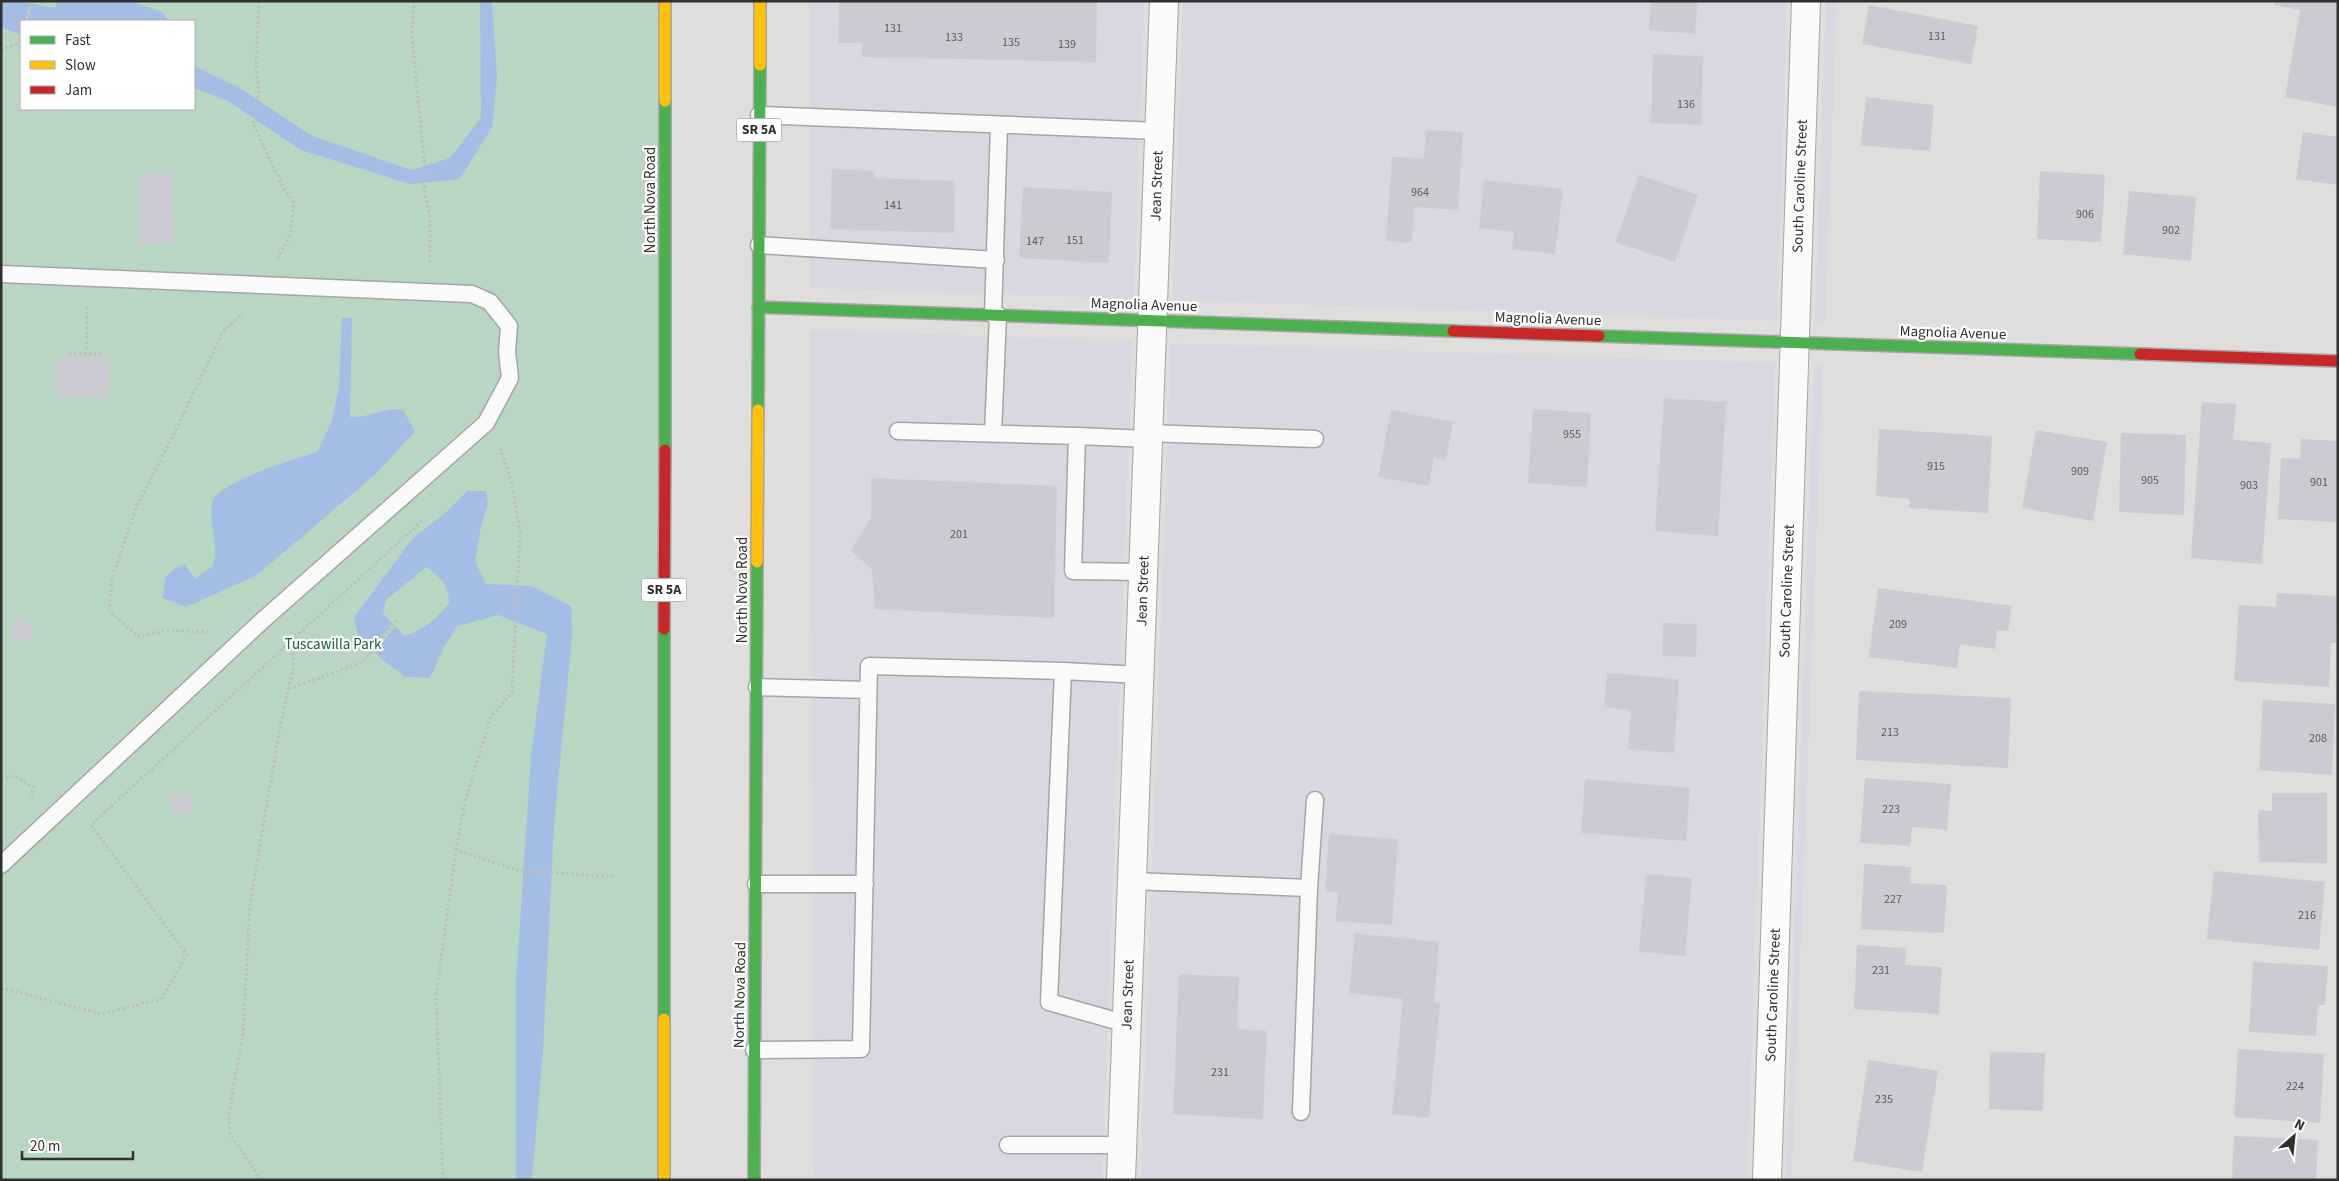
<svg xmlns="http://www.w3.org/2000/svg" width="2339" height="1181" font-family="'Source Sans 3',sans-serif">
<rect width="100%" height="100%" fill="#dfdedc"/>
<path fill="#dbd7e2" d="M 809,1 L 1144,1 L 1134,299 L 810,288 Z
M 1183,1 L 1787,1 L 1777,321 L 1172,300 Z
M 1826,1 L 1837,1 L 1825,323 L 1815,322 Z
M 810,330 L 1132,341 L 1102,1180 L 813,1180 Z
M 1171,343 L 1775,363 L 1747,1180 L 1141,1180 Z
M 1814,364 L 1823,365 L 1792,1180 L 1786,1180 Z"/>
<path fill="#b9d6c3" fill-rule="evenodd" d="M 1,1 L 665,1 L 664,1180 L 1,1180 ZM 21,21 L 194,21 L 194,109 L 21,109 Z"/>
<path fill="#a3bde5" d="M 1,1 L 30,3 L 25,21 L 21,21 L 21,35 L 1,27 Z
M 58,1 L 130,1 L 162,12 L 170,21 L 27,21 L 32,4 L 55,8 Z
M 480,1 L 492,1 L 497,78 L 492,127 L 460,179 L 410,184 L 301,150 L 228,101 L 194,88 L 194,66 L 240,88 L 310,135 L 411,170 L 450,158 L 481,118 Z
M 342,318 L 352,318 L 350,417 C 369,418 385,406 403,410 L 415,431 L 378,472 L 257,575 L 186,607 L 163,598 L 165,578 L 174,569 L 185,564 L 195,579 L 213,566 C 219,546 209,525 212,504 C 215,482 296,459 317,452 L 332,421 L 339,387 Z
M 467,491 L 486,491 L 488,503 L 481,527 L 475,561 L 486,584 L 532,586 L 571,606 L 572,635 L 554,826 L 543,1051 L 532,1180 L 516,1180 L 516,983 L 531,756 L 547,634 L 498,615 L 458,626 L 445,645 L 430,678 L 405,677 C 395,667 382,663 375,651 L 395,627 L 405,636 C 425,629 436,619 449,603 C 449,584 440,577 426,567 L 386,600 L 383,613 L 392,624 L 371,649 L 359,639 L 354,617 L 413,538 L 443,515 Z"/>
<path fill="#cccad2" d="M 839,1 L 1097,1 L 1096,62 L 862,57 L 862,43 L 838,43 Z
M 1651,1 L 1698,1 L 1695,34 L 1649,30 Z
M 2274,1 L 2338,1 L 2338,107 L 2285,97 L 2300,10 L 2274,5 Z
M 1869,5 L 1978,26 L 1971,64 L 1862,44 Z
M 1653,54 L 1703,56 L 1701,125 L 1651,123 Z
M 1866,97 L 1934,105 L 1930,151 L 1861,145 Z
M 1426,130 L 1463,132 L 1458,210 L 1414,207 L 1412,243 L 1386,241 L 1392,157 L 1424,158 Z
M 2303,132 L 2338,137 L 2338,185 L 2296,179 Z
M 832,169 L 874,171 L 874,178 L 955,181 L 954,233 L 830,229 Z
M 2040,171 L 2105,175 L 2101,242 L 2037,239 Z
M 171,173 L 173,244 L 139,245 L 138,174 Z
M 1639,175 L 1698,195 L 1675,262 L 1616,242 Z
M 1484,180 L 1563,189 L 1555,254 L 1512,249 L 1514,232 L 1479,228 Z
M 1023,187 L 1112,192 L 1109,263 L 1019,258 Z
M 2129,191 L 2196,197 L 2191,261 L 2123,254 Z
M 55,357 L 108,358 L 109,398 L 55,397 Z
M 1664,398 L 1726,402 L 1718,536 L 1655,531 Z
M 2202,402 L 2236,404 L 2233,440 L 2271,443 L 2262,564 L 2191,558 Z
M 1533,409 L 1591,413 L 1587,487 L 1528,483 Z
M 1391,410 L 1453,422 L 1446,460 L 1434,458 L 1428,486 L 1378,477 Z
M 1879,429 L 1992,436 L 1988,513 L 1909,508 L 1910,499 L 1876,496 Z
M 2036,430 L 2107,442 L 2093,521 L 2022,508 Z
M 2121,433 L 2186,435 L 2184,515 L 2119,512 Z
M 2301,439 L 2338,441 L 2338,522 L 2278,519 L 2281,458 L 2300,459 Z
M 871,478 L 1057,486 L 1054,618 L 875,609 L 872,569 L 851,551 L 871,517 Z
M 1878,588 L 2012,606 L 2008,631 L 1997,630 L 1995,649 L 1960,644 L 1957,668 L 1869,657 Z
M 2277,593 L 2338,596 L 2336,643 L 2331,643 L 2329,687 L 2234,681 L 2239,605 L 2276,607 Z
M 15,618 L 34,626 L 27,643 L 8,635 Z
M 1663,623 L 1697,624 L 1696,657 L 1662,656 Z
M 1607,673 L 1679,679 L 1674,753 L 1628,749 L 1631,710 L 1604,707 Z
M 1859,691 L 2011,698 L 2008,768 L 1856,760 Z
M 2263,700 L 2335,704 L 2332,775 L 2259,770 Z
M 1865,778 L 1951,784 L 1947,830 L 1912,827 L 1910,846 L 1860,843 Z
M 1585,779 L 1690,788 L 1686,841 L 1581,833 Z
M 188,791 L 195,810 L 175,817 L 168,798 Z
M 2272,793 L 2327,793 L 2327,863 L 2259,862 L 2258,810 L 2272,811 Z
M 1329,834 L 1398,839 L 1392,925 L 1336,921 L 1338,892 L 1325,891 Z
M 1864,864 L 1911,867 L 1910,883 L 1947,885 L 1944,933 L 1861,929 Z
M 2214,871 L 2325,882 L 2319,950 L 2207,939 Z
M 1646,874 L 1692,878 L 1685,956 L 1639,952 Z
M 1355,933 L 1439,942 L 1434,1002 L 1440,1003 L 1429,1118 L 1392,1114 L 1403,999 L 1349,993 Z
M 1857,945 L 1906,948 L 1905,965 L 1942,967 L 1939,1014 L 1854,1009 Z
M 2253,962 L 2328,966 L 2325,1005 L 2318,1005 L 2316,1036 L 2249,1032 Z
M 1179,974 L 1239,977 L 1237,1029 L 1267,1031 L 1263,1119 L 1173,1114 Z
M 2238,1049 L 2324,1054 L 2320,1123 L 2234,1117 Z
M 1990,1052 L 2045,1053 L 2043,1111 L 1989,1109 Z
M 1868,1060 L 1938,1071 L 1922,1172 L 1853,1161 Z
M 2234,1136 L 2318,1140 L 2316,1180 L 2232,1180 Z"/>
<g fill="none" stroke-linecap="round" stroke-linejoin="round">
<g stroke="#a6a5a4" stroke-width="19">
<path id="lane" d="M 759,115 L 1159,131
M 759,245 L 996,260
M 1,274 L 472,294 L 490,302 L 509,326 L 507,352 L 510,378 L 486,423 L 263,620 L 1,865
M 993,315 L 999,125
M 898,431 L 1077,436 L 1073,571 L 1143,572
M 1148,433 L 1315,439
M 993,434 L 998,315
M 1077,436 L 1148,439
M 757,687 L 868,690
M 1132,881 L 1309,888 L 1301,1112
M 756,884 L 865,884
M 1309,888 L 1315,800
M 1127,1024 L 1049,1002 L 1063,671 L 1140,675
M 754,1050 L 861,1049 L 869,666 L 1063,671
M 1008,1145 L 1122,1145"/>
</g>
<g stroke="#a6a5a4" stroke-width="30">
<path id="street" d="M 1121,1180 L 1164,1
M 1767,1180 L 1806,1"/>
</g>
<g stroke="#a6a5a4" stroke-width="14">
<path id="fast" d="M 758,307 L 1453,331
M 1599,336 L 2140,354
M 758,410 L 760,65
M 665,450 L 665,101
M 664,1019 L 664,629
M 754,1180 L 757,562"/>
</g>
<g stroke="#a6a5a4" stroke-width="14">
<path id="slow" d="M 760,65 L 760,1
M 665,101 L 665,1
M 757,562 L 758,410
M 664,1180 L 664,1019"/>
</g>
<g stroke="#a6a5a4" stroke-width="14">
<path id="jam" d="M 1453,331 L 1599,336
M 2140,354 L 2338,361
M 664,629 L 665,450"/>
</g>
<path stroke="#bdbdbc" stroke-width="3" stroke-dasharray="2.5 2.5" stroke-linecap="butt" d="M 259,1 L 256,69 L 259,90 L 253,123 L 284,189 L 294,202 L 290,236 L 277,258
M 414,1 L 412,37 L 424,159 L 425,194 L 430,218 L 430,264
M 26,21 L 32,1
M 1,50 L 19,43 L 21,36
M 69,354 L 104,354
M 86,354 L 87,304
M 209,632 L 167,630 L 139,637 L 109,611 L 112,578 L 137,505 L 174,434 L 222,333 L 242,313
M 289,689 L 363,662 L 398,619
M 1,780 L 14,776 L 34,787 L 32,797
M 456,850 L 465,802 L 490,718 L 512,693 L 520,532 L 512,484 L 500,447
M 1,988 L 102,1014 L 161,999 L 187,955 L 91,825 L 424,519
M 261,1180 L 230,1134 L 229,1113 L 243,1033 L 250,903 L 281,722 L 294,665 L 291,642
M 443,1180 L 436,996 L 456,850 L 517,870 L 613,877"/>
<use href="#lane" stroke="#fafafa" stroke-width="16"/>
<use href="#street" stroke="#fafafa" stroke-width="28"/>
<use href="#fast" stroke="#4caf50" stroke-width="11"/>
<use href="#slow" stroke="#ffc107" stroke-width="11"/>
<use href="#jam" stroke="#c62828" stroke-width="11"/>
</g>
<g text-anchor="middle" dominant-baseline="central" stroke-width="4.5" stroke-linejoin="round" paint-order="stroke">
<g font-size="12" fill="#5b5a5b">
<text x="893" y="28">131</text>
<text x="1937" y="36">131</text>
<text x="954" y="37">133</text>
<text x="1011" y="42">135</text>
<text x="1067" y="44">139</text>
<text x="1686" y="104">136</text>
<text x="1420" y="192">964</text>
<text x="893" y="205">141</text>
<text x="2085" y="214">906</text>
<text x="2171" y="230">902</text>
<text x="1075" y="240">151</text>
<text x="1035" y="241">147</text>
<text x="1572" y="434">955</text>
<text x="1936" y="466">915</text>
<text x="2080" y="471">909</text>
<text x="2150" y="480">905</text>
<text x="2319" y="482">901</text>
<text x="2249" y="485">903</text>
<text x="959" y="534">201</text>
<text x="1898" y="624">209</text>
<text x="1890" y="732">213</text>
<text x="2318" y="738">208</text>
<text x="1891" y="809">223</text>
<text x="1893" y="899">227</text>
<text x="2307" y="915">216</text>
<text x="1881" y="970">231</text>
<text x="1220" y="1072">231</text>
<text x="2295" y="1086">224</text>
<text x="1884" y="1099">235</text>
</g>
<g fill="#fff" stroke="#6f6e6d" stroke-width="1">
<rect x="736.5" y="118.5" width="45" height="23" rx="4"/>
<rect x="641.5" y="578.5" width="45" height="23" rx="4"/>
</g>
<g font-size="14" font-weight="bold" fill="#31302f">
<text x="759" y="130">SR 5A</text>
<text x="664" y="590">SR 5A</text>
</g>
<g font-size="15" fill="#31302f" stroke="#fff">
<text transform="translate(1157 186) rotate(-88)">Jean Street</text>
<text transform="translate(1800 186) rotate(-88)">South Caroline Street</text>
<text transform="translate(650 200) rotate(-90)">North Nova Road</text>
<text transform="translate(1144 305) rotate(2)">Magnolia Avenue</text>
<text transform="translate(1548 319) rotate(2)">Magnolia Avenue</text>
<text transform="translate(1953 333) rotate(2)">Magnolia Avenue</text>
<text transform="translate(742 590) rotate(-90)">North Nova Road</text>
<text transform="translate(1143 591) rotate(-88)">Jean Street</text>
<text transform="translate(1787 591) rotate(-88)">South Caroline Street</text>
<text transform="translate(740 995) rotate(-89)">North Nova Road</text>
<text transform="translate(1128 995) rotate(-88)">Jean Street</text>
<text transform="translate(1773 995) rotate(-88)">South Caroline Street</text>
</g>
<g font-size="15" fill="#10643d" stroke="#fff">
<text x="333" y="644">Tuscawilla Park</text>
</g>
</g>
<rect width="2339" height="1181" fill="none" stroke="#31302f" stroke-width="5"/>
<rect x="20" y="20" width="175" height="90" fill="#ffffff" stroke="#adacac"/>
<rect x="30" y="36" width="25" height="8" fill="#4caf50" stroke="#adacac"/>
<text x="65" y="45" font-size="15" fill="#31302f">Fast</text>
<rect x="30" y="61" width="25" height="8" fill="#ffc107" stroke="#adacac"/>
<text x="65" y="70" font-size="15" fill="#31302f">Slow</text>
<rect x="30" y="86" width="25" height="8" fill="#c62828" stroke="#adacac"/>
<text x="65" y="95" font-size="15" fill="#31302f">Jam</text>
<g transform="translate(2294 1136) rotate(27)" stroke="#ffffff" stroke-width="4" paint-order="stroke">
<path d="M0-4L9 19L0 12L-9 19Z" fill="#31302f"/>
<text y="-8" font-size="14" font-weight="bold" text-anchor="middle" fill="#31302f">N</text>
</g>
<path d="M22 1151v8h111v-8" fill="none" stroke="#31302f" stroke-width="2.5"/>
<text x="30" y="1151" font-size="15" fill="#31302f" stroke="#ffffff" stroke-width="4" paint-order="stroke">20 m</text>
</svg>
